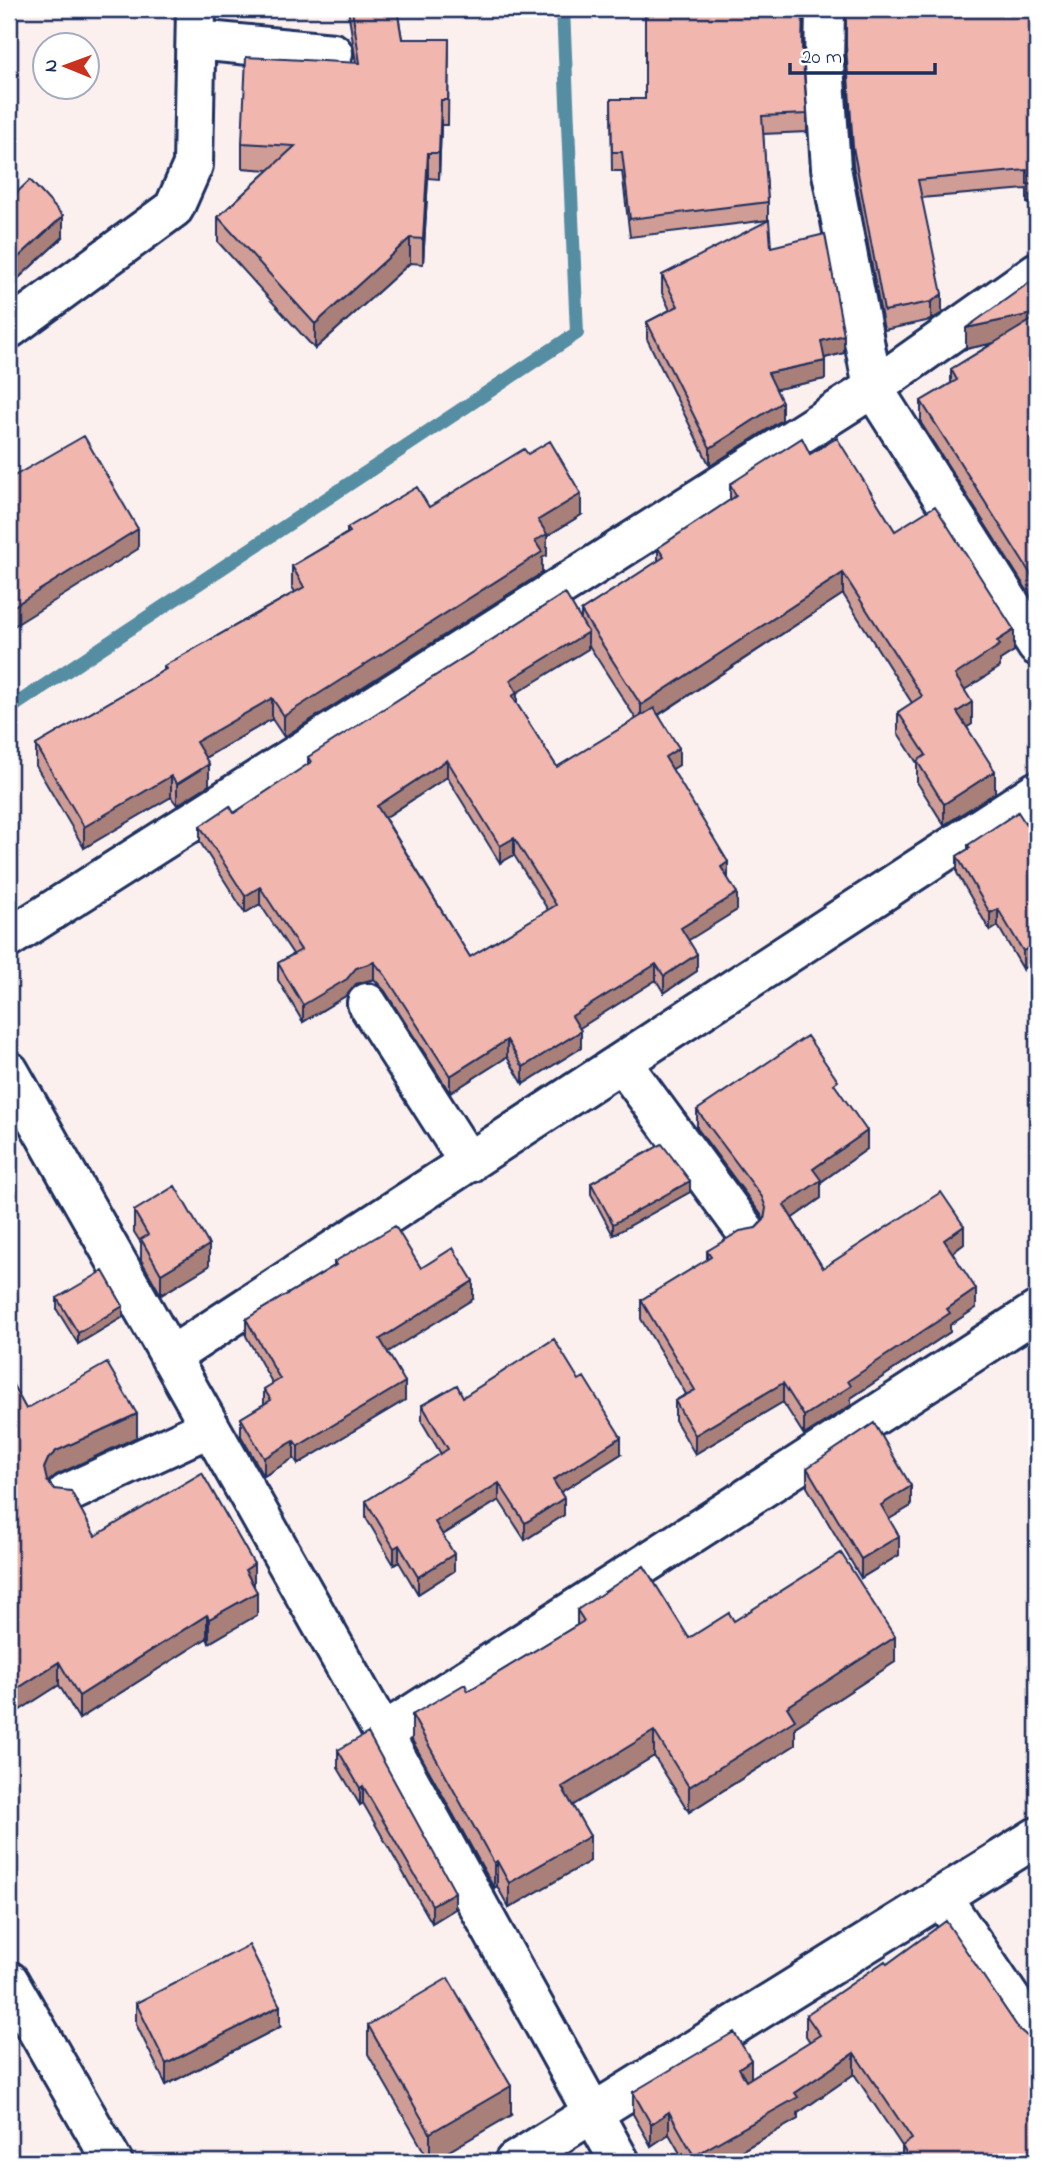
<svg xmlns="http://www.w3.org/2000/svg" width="1046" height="2171" font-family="'Indie Flower',sans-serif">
<rect width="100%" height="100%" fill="#fcf0ef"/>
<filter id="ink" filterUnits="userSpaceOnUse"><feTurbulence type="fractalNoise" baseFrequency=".0143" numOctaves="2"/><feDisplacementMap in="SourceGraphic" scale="14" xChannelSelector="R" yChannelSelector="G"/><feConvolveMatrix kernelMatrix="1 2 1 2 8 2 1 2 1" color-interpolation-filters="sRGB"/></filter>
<g filter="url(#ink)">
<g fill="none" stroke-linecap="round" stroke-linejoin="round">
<path stroke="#548da3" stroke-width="14" d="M 9,709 L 577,333 L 563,9"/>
<g stroke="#1b2f5e" stroke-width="44">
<path id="minor" d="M 825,9 L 824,65 L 831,168 L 873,388 L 1037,646
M 196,40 L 333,53
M 9,329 L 174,208 L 193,165 L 196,9
M 9,938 L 873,388 L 1037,272
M 367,1003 L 469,1163
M 622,1063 L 744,1229
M 9,1071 L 383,1733 L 620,2162
M 170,1357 L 1037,791
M 66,1494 L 210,1427
M 383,1733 L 1037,1311
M 941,1896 L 1037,2038
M 9,1981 L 113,2162
M 514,2162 L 1037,1837"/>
</g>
<use href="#minor" stroke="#fff" stroke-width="38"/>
</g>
<path fill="#cf9d95" stroke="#1b2f5e" stroke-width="2" fill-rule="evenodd" d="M 348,9 L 397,9 L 402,39 L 449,39 L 448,125 L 441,125 L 439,179 L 428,178 L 423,264 L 410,263 L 315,349 L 218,242 L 218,217 L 269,170 L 242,168 L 242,143 L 356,63 Z
M 846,9 L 1037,9 L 1037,203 L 1027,203 L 1027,189 L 921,198 L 942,313 L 931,320 L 884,330 L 853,165 L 846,64 Z
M 802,52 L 807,114 L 807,132 L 763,134 L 768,202 L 768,220 L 630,237 L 622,171 L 612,171 L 611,99 L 645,99 Z
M 9,200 L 63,237 L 11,285 L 9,283 Z
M 771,247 L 844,353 L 825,358 L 825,379 L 776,389 L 782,420 L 710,466 L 647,339 L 647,322 L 670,310 L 662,293 L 662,275 Z
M 1037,277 L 1037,606 L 921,423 L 921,401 L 951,383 L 951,369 L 993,343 L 966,349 Z
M 810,454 L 895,531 L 1014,651 L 1000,660 L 1000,667 L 964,690 L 972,724 L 967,727 L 995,793 L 944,825 L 917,782 L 917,763 L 898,733 L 898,712 L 912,703 L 843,594 L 659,715 L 679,765 L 672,769 L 728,879 L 737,910 L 688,940 L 697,971 L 664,993 L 656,980 L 579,1028 L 581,1048 L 523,1084 L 507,1057 L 450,1093 L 385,991 L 374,979 L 356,984 L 347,995 L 303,1022 L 278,980 L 278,963 L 293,954 L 260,904 L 245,913 L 200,842 L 200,826 L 234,813 L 308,765 L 308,757 L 581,619 L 581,611 L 658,561 L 658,548 L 730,500 L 730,484 ZM 588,644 L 636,719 L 557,767 L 517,705 L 517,692 L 588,649 ZM 447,777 L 500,863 L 514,855 L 548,910 L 470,957 L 385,818 Z
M 429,507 L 581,515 L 547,536 L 547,555 L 542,558 L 542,573 L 284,737 L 272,719 L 205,758 L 209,785 L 177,805 L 171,797 L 84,848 L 36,766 L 36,745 L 164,670 L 164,666 L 295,592 L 292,587 L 292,566 L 347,533 L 347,528 Z
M 1027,826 L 1023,969 L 998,926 L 990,931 L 957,873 L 957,856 L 968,849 L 968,845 Z
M 838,1090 L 867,1149 L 821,1182 L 821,1198 L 792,1218 L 823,1268 L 964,1244 L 952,1253 L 976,1308 L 950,1325 L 950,1332 L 851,1398 L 851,1405 L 804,1435 L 783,1402 L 695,1454 L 675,1420 L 675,1401 L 686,1394 L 641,1319 L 641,1300 L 707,1260 L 707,1251 L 756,1228 L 763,1220 L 762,1216 L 697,1128 L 697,1110 Z
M 591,1183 L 690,1192 L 613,1235 L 591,1194 Z
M 134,1211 L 209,1266 L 161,1295 L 141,1260 L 141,1243 L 134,1232 Z
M 334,1262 L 421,1268 L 473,1299 L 387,1352 L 405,1400 L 298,1464 L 294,1458 L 264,1476 L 241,1436 L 241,1418 L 264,1404 L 264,1389 L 273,1384 L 246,1336 L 246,1319 L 334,1266 Z
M 57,1298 L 123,1317 L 78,1344 L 57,1310 Z
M 9,1378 L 26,1409 L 137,1437 L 56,1475 L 48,1482 L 95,1536 L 254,1586 L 257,1615 L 209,1643 L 207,1638 L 79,1719 L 59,1685 L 9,1717 Z
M 463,1397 L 621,1454 L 561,1492 L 564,1515 L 525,1540 L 499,1500 L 443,1535 L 454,1571 L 418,1594 L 399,1562 L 394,1565 L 366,1518 L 366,1501 L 441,1454 L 422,1422 L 422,1405 Z
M 807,1468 L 911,1506 L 889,1519 L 899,1555 L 861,1578 L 807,1487 Z
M 577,1610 L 689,1638 L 734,1621 L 895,1662 L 795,1727 L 795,1745 L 689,1812 L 654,1756 L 573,1805 L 590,1861 L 509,1908 L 497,1886 L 494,1888 L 412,1740 L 412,1715 L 468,1691 L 577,1625 Z
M 338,1750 L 455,1909 L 432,1923 L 363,1803 L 360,1805 L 338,1768 Z
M 136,2003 L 280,2027 L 166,2085 L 136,2024 Z
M 806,2015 L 1037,2162 L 902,2162 L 902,2146 L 854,2074 L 798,2113 L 798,2119 L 721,2162 L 685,2162 L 669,2134 L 651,2146 L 633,2114 L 633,2092 L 751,2078 L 810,2042 L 806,2036 Z
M 368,2025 L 511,2115 L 430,2162 L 368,2054 Z"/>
<path fill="#a97f79" stroke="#1b2f5e" stroke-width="2" d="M 441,100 L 441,125 L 439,179 L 439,153 Z
M 428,153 L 428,178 L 423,264 L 423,239 Z
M 63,216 L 63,237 L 11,285 L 11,264 Z
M 410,238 L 410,263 L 315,349 L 315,324 Z
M 942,294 L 942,313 L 931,320 L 931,302 Z
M 1037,313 L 1037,334 L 966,349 L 966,328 Z
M 844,335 L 844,353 L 821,359 L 821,341 Z
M 825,361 L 825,379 L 768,391 L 768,373 Z
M 782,402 L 782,420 L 710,466 L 710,448 Z
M 581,494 L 581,515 L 547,536 L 547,555 L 542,558 L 542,573 L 284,737 L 284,716 L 538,520 Z
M 138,529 L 138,549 L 9,629 L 9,609 Z
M 843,573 L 843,594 L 641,726 L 641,705 Z
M 1014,630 L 1014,651 L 1000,660 L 1000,667 L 955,696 L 955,675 L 997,641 Z
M 588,632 L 588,649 L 510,697 L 510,680 Z
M 517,693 L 517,709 L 512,696 Z
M 272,698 L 272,719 L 196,763 L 196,742 Z
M 972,702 L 972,724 L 957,734 L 957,712 Z
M 679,748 L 679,765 L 665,774 L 665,757 Z
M 447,760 L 447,777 L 377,823 L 377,806 Z
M 209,764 L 209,785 L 177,805 L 177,784 Z
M 995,771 L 995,793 L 944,825 L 944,804 Z
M 171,776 L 171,797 L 84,848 L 84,827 Z
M 514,838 L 514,855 L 500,863 L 500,846 Z
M 728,862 L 728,879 L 721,867 Z
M 260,887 L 260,904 L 245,913 L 245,896 Z
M 737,893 L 737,910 L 681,945 L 681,928 Z
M 998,909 L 998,926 L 990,931 L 990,913 Z
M 1037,943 L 1037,960 L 1023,969 L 1023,951 Z
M 697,954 L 697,971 L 664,993 L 664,976 Z
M 374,962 L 374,979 L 356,984 L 347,995 L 303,1022 L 303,1005 L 356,968 Z
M 656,964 L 656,980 L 572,1033 L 572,1016 Z
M 581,1031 L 581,1048 L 523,1084 L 523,1067 Z
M 507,1040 L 507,1057 L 450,1093 L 450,1076 Z
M 867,1131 L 867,1149 L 821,1182 L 821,1198 L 784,1224 L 784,1205 L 813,1169 Z
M 690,1181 L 690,1192 L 613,1235 L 613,1224 Z
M 964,1226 L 964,1244 L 944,1259 L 944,1240 Z
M 209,1245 L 209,1266 L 161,1295 L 161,1274 Z
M 473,1281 L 473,1299 L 380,1357 L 380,1339 Z
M 976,1289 L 976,1308 L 950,1325 L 950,1332 L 851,1398 L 851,1405 L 804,1435 L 804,1416 L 848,1381 L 947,1309 Z
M 123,1306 L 123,1317 L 78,1344 L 78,1333 Z
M 405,1382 L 405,1400 L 298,1464 L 298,1446 Z
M 783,1383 L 783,1402 L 695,1454 L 695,1435 Z
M 137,1414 L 137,1437 L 56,1475 L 48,1482 L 44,1491 L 44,1468 L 48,1459 L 56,1451 Z
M 621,1437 L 621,1454 L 553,1497 L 553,1480 Z
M 294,1441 L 294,1458 L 264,1476 L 264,1458 Z
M 499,1483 L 499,1500 L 435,1539 L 435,1522 Z
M 911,1486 L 911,1506 L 881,1524 L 881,1505 Z
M 564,1498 L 564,1515 L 525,1540 L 525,1523 Z
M 899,1536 L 899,1555 L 861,1578 L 861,1559 Z
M 399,1545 L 399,1562 L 394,1565 L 394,1548 Z
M 454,1554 L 454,1571 L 418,1594 L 418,1577 Z
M 254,1564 L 254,1587 L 245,1570 Z
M 257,1592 L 257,1615 L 209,1643 L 209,1619 Z
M 207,1615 L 207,1638 L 79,1719 L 79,1696 Z
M 895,1637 L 895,1662 L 795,1727 L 795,1745 L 689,1812 L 689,1787 L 787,1707 Z
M 59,1662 L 59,1685 L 9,1717 L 9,1694 Z
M 654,1731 L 654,1756 L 562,1812 L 562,1787 Z
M 363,1786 L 363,1803 L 360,1805 L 360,1788 Z
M 590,1836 L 590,1861 L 509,1908 L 509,1883 Z
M 497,1861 L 497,1886 L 494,1888 L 494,1863 Z
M 455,1892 L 455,1909 L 432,1923 L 432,1905 Z
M 280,2006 L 280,2027 L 166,2085 L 166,2064 Z
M 854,2053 L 854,2074 L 798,2113 L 798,2119 L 721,2162 L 694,2162 L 694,2156 L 795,2093 Z
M 751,2060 L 751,2082 L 739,2090 L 739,2068 Z
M 511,2086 L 511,2115 L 430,2162 L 430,2133 Z
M 669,2112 L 669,2134 L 651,2146 L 651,2124 Z"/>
<path fill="#f1b6ad" stroke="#1b2f5e" stroke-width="2" fill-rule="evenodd" d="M 352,9 L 397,9 L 402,39 L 449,39 L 448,100 L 441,100 L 439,153 L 428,153 L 423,239 L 410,238 L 315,324 L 218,217 L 295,146 L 242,143 L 246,57 L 360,63 Z
M 645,9 L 803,9 L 802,48 L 807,114 L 762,116 L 768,202 L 630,219 L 622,152 L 612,152 L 611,99 L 645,99 Z
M 846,9 L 1037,9 L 1037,185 L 1027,184 L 1027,170 L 918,180 L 942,294 L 931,302 L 884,311 L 853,147 L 846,46 Z
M 30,180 L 63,216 L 11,264 L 9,262 L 9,200 Z
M 769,220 L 771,247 L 825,234 L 844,335 L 821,341 L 825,361 L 768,373 L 782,402 L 710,448 L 647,322 L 678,306 L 662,275 Z
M 1037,277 L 1037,313 L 966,328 Z
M 1037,317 L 1037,584 L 921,401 L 957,380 L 951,369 Z
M 84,436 L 138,529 L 9,609 L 9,479 Z
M 802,438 L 810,454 L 837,438 L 895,531 L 935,506 L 1014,630 L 997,641 L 1000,645 L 955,675 L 972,702 L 957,712 L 995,771 L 944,804 L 917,761 L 926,755 L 898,712 L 922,696 L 843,573 L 641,705 L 581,611 L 664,557 L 658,548 L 736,496 L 730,484 Z
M 550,441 L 581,494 L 538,520 L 547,534 L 535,541 L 542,552 L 284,716 L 272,698 L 196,742 L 209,764 L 177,784 L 171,776 L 84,827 L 36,745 L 166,669 L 164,666 L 304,587 L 292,566 L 350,532 L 347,528 L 417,487 L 429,507 L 524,449 L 528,454 Z
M 565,593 L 588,632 L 510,680 L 517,693 L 512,696 L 557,767 L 654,708 L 679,748 L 665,757 L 728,862 L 721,867 L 737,893 L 681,928 L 697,954 L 664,976 L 656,964 L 572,1016 L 581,1031 L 523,1067 L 507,1040 L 450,1076 L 385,975 L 374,962 L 356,968 L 347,979 L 303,1005 L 278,963 L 301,950 L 260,887 L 245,896 L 200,826 L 230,806 L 234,813 L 311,762 L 308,757 ZM 447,760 L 500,846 L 514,838 L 556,905 L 470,957 L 377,806 Z
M 1018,812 L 1027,826 L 1037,819 L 1037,943 L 1023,951 L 998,909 L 990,913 L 957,856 L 970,848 L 968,845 Z
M 807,1036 L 838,1081 L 834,1084 L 867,1131 L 813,1169 L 821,1180 L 784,1205 L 823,1268 L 941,1192 L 964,1226 L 944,1240 L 976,1289 L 947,1309 L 950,1313 L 848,1381 L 851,1386 L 804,1416 L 783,1383 L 695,1435 L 675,1401 L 695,1390 L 641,1300 L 711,1257 L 707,1251 L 740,1231 L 756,1228 L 764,1220 L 766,1208 L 762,1197 L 697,1110 Z
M 662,1144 L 690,1181 L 613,1224 L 591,1183 Z
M 175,1186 L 209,1245 L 161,1274 L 141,1239 L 148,1235 L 134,1211 Z
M 395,1226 L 421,1268 L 453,1248 L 473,1281 L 380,1339 L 405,1382 L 298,1446 L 294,1441 L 264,1458 L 241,1418 L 271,1400 L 264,1389 L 280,1379 L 246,1319 L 336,1265 L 334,1262 Z
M 103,1271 L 123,1306 L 78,1333 L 57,1298 Z
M 554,1339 L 579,1380 L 584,1377 L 621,1437 L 553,1480 L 564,1498 L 525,1523 L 499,1483 L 435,1522 L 454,1554 L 418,1577 L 399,1545 L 394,1548 L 366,1501 L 448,1449 L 422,1405 L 457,1385 L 463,1397 Z
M 107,1363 L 137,1414 L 56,1451 L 48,1459 L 44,1468 L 47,1481 L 54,1489 L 71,1491 L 95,1536 L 202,1473 L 254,1564 L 245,1570 L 257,1592 L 209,1619 L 207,1615 L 79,1696 L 59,1662 L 9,1694 L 9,1378 L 26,1409 Z
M 874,1423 L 911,1486 L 881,1505 L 899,1536 L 861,1559 L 807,1468 Z
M 841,1553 L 895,1637 L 787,1707 L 795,1720 L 689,1787 L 654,1731 L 562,1787 L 590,1836 L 509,1883 L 497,1861 L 494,1863 L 412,1715 L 465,1684 L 468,1691 L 584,1621 L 577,1610 L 644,1566 L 689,1638 L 729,1613 L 734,1621 Z
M 368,1733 L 455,1892 L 432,1905 L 363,1786 L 360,1788 L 338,1750 Z
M 946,1921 L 1019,2029 L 1027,2036 L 1037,2038 L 1037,2162 L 911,2162 L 902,2146 L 912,2139 L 854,2053 L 795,2093 L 798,2097 L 694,2156 L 669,2112 L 651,2124 L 633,2092 L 734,2032 L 751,2060 L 739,2068 L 746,2081 L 820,2035 L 806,2015 L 885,1961 L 887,1964 Z
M 249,1945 L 280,2006 L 166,2064 L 136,2003 Z
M 448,1978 L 511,2086 L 430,2133 L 368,2025 Z
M 607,2158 L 611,2160 L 613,2162 L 598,2162 Z"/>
</g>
<rect width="1046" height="2171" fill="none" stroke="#fff" stroke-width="35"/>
<rect x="18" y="18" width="1011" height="2136" fill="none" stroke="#1b2f5e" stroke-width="2.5" filter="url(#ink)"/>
<g transform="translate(66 66) rotate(271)"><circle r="33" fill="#ffffff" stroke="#a4acbf" stroke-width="2"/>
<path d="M0-5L12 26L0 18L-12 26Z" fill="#c8321e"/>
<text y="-10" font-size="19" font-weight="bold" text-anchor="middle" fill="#1b2f5e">N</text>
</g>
<path d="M790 63v10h145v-10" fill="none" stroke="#1b2f5e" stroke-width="3.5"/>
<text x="801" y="63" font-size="21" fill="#1b2f5e" stroke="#ffffff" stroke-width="5" paint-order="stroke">20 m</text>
</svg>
